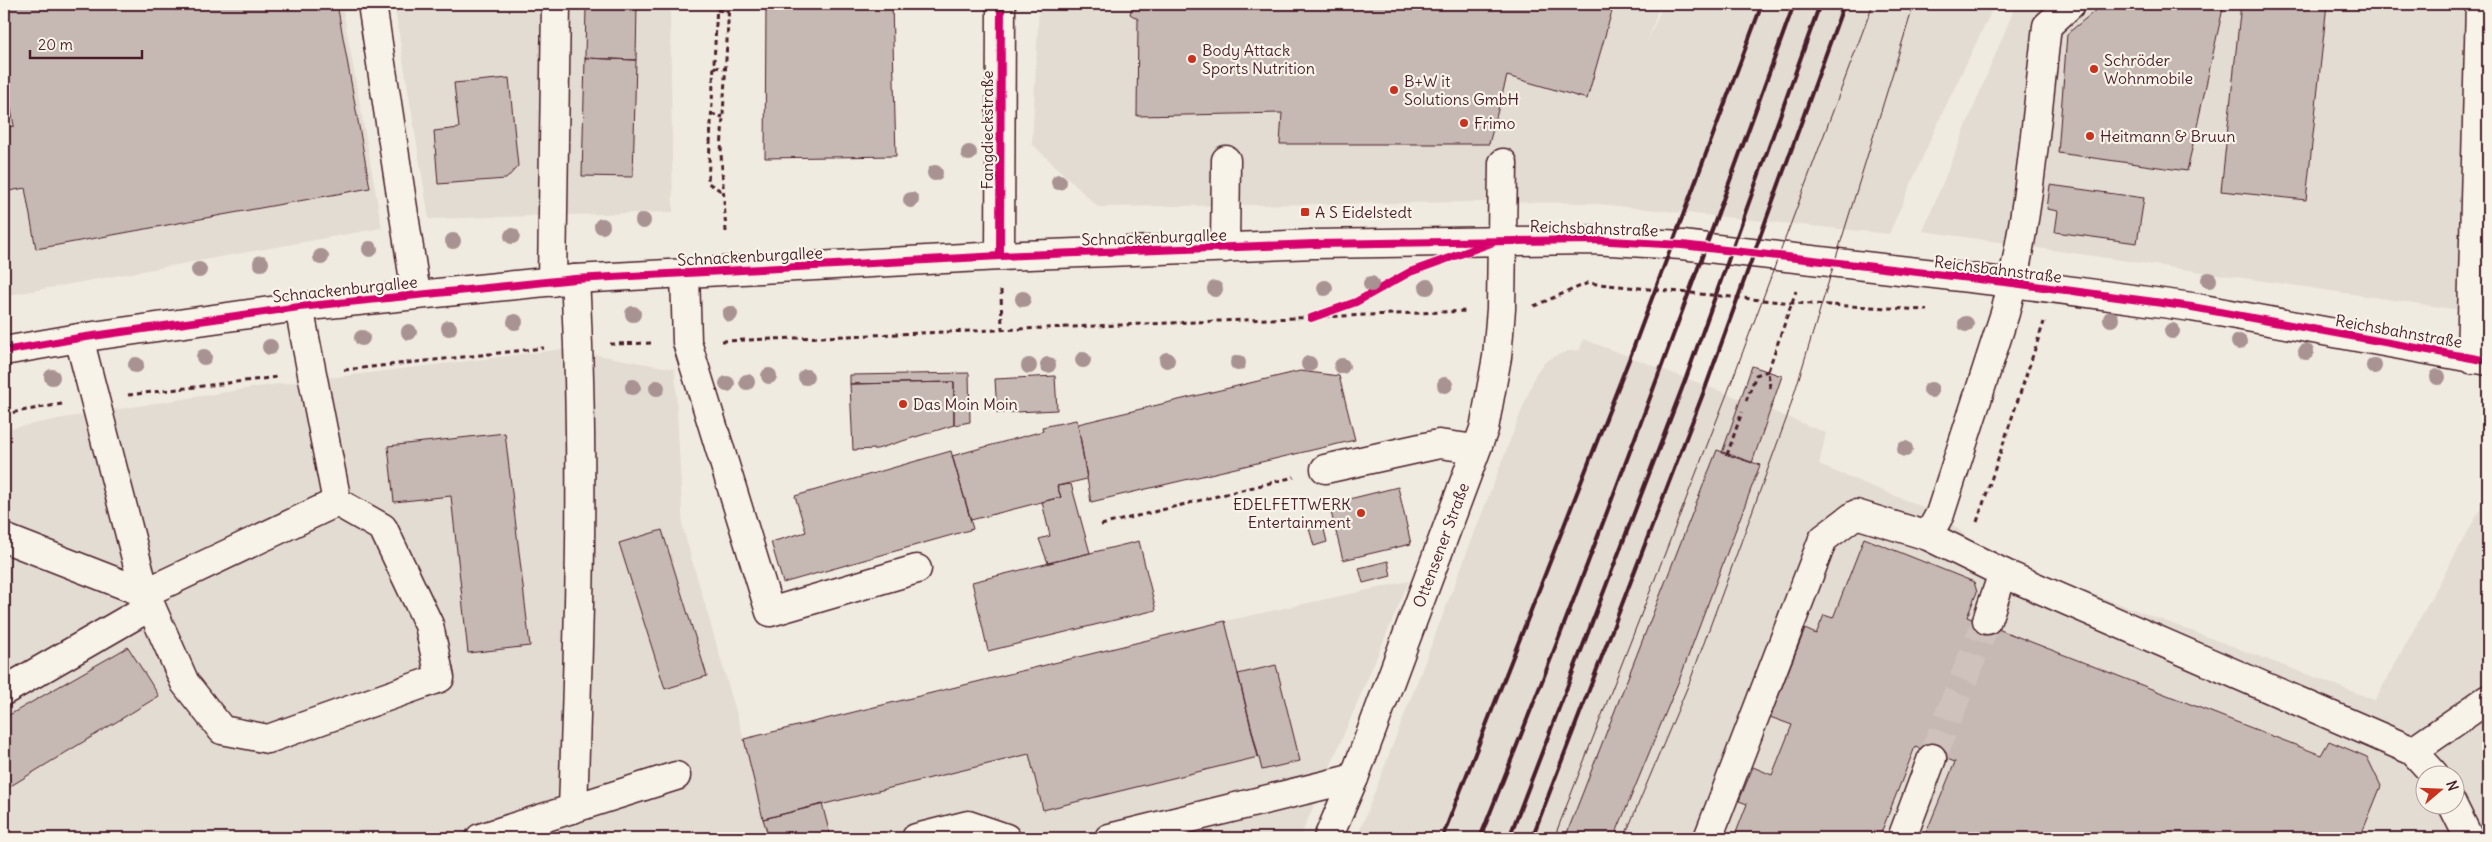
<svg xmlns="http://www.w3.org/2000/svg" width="2492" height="842" font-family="Delius,sans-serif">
<rect width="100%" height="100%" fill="#f0ebe0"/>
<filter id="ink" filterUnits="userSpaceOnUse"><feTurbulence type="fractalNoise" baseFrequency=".02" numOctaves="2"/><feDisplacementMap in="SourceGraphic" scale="10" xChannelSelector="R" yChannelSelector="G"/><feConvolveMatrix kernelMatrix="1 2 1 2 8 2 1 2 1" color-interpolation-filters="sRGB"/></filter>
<g filter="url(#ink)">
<path fill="#e3dcd2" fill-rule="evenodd" d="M 4,4 L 342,4 L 382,228 L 4,296 Z
M 394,4 L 670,4 L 673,212 L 429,219 Z
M 1039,4 L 1660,4 L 1648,41 L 1663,4 L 1995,4 L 1940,118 L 1889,234 L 1588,203 L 1481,202 L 1098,207 L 1032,144 Z
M 2016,4 L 2488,4 L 2488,314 L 1923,231 Z
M 1583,339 L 1741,399 L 1752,366 L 1782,376 L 1770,410 L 1826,433 L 1819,465 L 1940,514 L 1987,554 L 2375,700 L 2488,495 L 2488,838 L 1357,838 L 1536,373 L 1545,362 L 1555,356 L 1568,351 L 1580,350 ZM 2424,774 L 2454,774 L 2454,804 L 2424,804 Z
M 564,349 L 675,369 L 683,529 L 744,739 L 1225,621 L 1409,581 L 1300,838 L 4,838 L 4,430 L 63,418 L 270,385 Z"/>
<path fill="#c6b8b3" stroke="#4a1f2b" d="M 4,4 L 337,4 L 370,188 L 36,249 L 25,188 L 4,192 L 4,128 L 14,126 L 4,71 Z
M 586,4 L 637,4 L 636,60 L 585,58 Z
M 766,4 L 892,4 L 896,156 L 765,158 Z
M 1133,4 L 1614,4 L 1587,99 L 1507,76 L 1489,144 L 1280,144 L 1282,113 L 1137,116 L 1138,19 L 1130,14 Z
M 2103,4 L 2224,4 L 2187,171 L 2058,153 L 2067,34 Z
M 2241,4 L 2327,4 L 2306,200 L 2221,191 Z
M 585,58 L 636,60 L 633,177 L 582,176 Z
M 509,78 L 518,166 L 506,179 L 438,184 L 434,131 L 459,128 L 454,83 Z
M 2050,185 L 2144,198 L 2137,243 L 2055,232 L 2058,211 L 2047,209 Z
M 1752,366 L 1782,376 L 1752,463 L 1722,453 Z
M 1300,371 L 1339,376 L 1355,440 L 1091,502 L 1078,424 Z
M 969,373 L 970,422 L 954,425 L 954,382 L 850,384 L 850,375 Z
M 1055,376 L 1057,410 L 997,413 L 995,379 Z
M 954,382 L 954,425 L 877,449 L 853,450 L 850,384 Z
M 1076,420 L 1078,424 L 1087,479 L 1057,486 L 1061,497 L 971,520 L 952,456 L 1043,431 L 1042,427 Z
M 505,433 L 530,646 L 468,653 L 451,496 L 394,502 L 388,446 Z
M 1717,450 L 1760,465 L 1680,678 L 1614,838 L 1565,838 Z
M 951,451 L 973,529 L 783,583 L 771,542 L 806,532 L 795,496 Z
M 1071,484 L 1090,553 L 1048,563 L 1039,539 L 1050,536 L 1042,502 L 1061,497 L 1057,486 Z
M 1398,487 L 1411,544 L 1343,560 L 1329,504 Z
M 1322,521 L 1327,542 L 1314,546 L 1308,525 Z
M 662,530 L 707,676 L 665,689 L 619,543 Z
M 1864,538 L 1974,582 L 1977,592 L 1967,617 L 2321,755 L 2329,741 L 2367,757 L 2381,786 L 2360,838 L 1924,838 L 1955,762 L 1915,747 L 1879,838 L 1734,838 L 1747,804 L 1739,801 L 1753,767 L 1772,775 L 1792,725 L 1770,717 L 1805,629 L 1816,634 L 1824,615 L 1833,618 Z
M 1139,541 L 1156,610 L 988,651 L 972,582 Z
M 1388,561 L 1391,576 L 1363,583 L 1359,568 Z
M 1225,621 L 1258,757 L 1043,810 L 1029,754 L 763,819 L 744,739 Z
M 128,647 L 159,696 L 4,790 L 4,718 Z
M 1276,665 L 1300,761 L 1262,770 L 1238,674 Z
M 822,804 L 831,838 L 769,838 L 763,819 Z"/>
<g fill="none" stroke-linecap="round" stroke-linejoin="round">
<path stroke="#cfc2bc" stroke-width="28" stroke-dasharray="28 14" stroke-linecap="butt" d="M 1932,758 L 1987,620"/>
<g stroke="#4a1f2b" stroke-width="31">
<g id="minor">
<path d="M 372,4 L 416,294"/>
<path d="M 1225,248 L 1226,160"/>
<path d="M 1000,256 L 1001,4"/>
<path d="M 685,273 L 687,342 L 770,612 L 917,569"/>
<path d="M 552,282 L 556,4"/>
<path d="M 299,307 L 337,502"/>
<path d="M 4,351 L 79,338 L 299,307 L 575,279 L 1000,256 L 1314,244 L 1592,240 L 1682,245 L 2013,283 L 2192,307 L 2488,361"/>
<path d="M 2471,359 L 2480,4"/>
<path d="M 1325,469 L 1439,444 L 1476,449"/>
<path d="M 1928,536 L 1940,514 L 2005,313 C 2029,220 2036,122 2047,26 L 2071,4"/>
<path d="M 4,538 L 145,593 L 337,502 L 383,528 L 429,625 L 440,678 L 268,739 L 222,730 L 185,683 L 145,593 L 79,338"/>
<path d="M 1987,620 L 2003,573"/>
<path d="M 4,691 L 151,606"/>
<path d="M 2413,751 L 2488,699"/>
<path d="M 2452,804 L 2469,838"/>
<path d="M 573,809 C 579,633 585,456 575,279"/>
<path d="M 480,838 L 676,776"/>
<path d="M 916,838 L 968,825 L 1006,838"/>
<path d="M 1109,838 L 1354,778"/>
<path id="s1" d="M 1328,838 L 1354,778 L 1484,429 L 1497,357 L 1501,309 L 1503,163"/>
<path d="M 1708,838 L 1823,539 L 1856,514 L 1928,536 L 2003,573 L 2413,751 L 2434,774"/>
<path d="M 1902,838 L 1932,758"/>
</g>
</g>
<path stroke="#4a1f2b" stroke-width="3" stroke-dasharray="5 4" stroke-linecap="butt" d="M 717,4 L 708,183 L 723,192
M 717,10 L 729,12
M 714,67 L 726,69
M 711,114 L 723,117
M 726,232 L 721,153 L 729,4
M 1001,290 L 1002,330
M 1534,306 L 1588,283 L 1792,303 L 1927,310
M 722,341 L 1468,311
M 610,344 L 654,343
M 344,370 L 544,348
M 1770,388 L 1768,371 L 1796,291
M 128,395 L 278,377
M 1746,401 L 1756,375 L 1768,371
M 4,414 L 62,404
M 1727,455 L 1742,412
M 1977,522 L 2044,322
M 1101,525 L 1294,477"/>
<use href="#minor" stroke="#f7f3e8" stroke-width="28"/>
<path stroke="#4a1f2b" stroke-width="1" d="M 1554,838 L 1727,394 L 1873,4
M 1624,838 L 1690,681 L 1787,417 L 1914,4"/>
<path stroke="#4a1f2b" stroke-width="4" d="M 1442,838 L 1630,357 L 1762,4
M 1480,838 C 1591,562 1693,284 1794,4
M 1509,838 L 1686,378 L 1820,4
M 1532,838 L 1706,386 L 1844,4"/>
<g stroke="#f7f3e8" stroke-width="11">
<path id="cycleway" d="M 1000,256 L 1001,4
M 1311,318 L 1356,302 L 1410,272 L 1491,243
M 4,351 L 79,338 L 299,307 L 575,279 L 1000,256 L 1314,244 L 1592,240 L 1682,245 L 2013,283 L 2192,307 L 2488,361"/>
</g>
<use href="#cycleway" stroke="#d6006c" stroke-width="8"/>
</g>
<g fill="#a89292">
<circle cx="969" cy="153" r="8"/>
<circle cx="935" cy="173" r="8"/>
<circle cx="1059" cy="182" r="8"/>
<circle cx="911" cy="200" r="8"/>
<circle cx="643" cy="221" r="8"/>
<circle cx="602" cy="226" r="8"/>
<circle cx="512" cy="236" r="8"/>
<circle cx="453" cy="241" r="8"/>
<circle cx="370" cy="249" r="8"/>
<circle cx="321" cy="257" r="8"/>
<circle cx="261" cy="263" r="8"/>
<circle cx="199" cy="270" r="8"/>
<circle cx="2209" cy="280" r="8"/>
<circle cx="1371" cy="284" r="8"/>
<circle cx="1427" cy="287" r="8"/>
<circle cx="1325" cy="288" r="8"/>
<circle cx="1215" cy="289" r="8"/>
<circle cx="1023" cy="299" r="8"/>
<circle cx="633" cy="314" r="8"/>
<circle cx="730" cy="314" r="8"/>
<circle cx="2111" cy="319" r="8"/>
<circle cx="515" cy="322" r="8"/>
<circle cx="1966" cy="324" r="8"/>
<circle cx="449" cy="328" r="8"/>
<circle cx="2172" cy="331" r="8"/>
<circle cx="409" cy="332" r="8"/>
<circle cx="362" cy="338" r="8"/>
<circle cx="2239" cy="342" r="8"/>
<circle cx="270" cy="347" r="8"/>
<circle cx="2306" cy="352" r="8"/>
<circle cx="204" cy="357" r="8"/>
<circle cx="1083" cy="360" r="8"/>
<circle cx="1167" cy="360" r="8"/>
<circle cx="1238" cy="363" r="8"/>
<circle cx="1309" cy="364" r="8"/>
<circle cx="136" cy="365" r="8"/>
<circle cx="1048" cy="365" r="8"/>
<circle cx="1029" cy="366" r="8"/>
<circle cx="1342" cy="366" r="8"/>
<circle cx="2374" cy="366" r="8"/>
<circle cx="769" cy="376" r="8"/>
<circle cx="52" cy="377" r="8"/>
<circle cx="806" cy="377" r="8"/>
<circle cx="2438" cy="377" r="8"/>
<circle cx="747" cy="382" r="8"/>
<circle cx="727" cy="384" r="8"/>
<circle cx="1445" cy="385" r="8"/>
<circle cx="633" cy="387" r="8"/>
<circle cx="657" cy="388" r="8"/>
<circle cx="1931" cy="390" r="8"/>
<circle cx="1905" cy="449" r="8"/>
</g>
</g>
<g fill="#c8321e" stroke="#f7f3e8" stroke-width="2">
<circle cx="1192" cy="59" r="5"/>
<circle cx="2094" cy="69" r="5"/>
<circle cx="1394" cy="90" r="5"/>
<circle cx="1464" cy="123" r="5"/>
<circle cx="2090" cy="136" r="5"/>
<rect x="1300" y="207" width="10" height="10" rx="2.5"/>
<circle cx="903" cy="404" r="5"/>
<circle cx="1361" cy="513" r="5"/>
</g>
<g text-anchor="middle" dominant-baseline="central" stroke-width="4.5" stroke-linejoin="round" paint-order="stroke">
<g font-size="16" fill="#4a1f2b" stroke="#f7f3e8" text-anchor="start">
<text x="1202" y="50">Body Attack<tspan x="1202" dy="18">Sports Nutrition</tspan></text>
<text x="2104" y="60">Schröder<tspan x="2104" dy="18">Wohnmobile</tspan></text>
<text x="1404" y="81">B+W it<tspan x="1404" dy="18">Solutions GmbH</tspan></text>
<text x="1474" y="123">Frimo</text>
<text x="2100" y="136">Heitmann &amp; Bruun</text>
<text x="1315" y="212">A S Eidelstedt</text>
<text x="913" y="404">Das Moin Moin</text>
<text x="1351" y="504" text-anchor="end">EDELFETTWERK<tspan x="1351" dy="18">Entertainment</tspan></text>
</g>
<g font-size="16" fill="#4a1f2b" stroke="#f7f3e8">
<text transform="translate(987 130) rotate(-90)">Fangdieckstraße</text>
<text transform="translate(1594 228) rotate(2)">Reichsbahnstraße</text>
<text transform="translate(1154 237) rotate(-2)">Schnackenburgallee</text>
<text transform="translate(750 256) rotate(-3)">Schnackenburgallee</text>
<text transform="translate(1998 269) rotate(7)">Reichsbahnstraße</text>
<text transform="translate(345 289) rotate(-6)">Schnackenburgallee</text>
<text transform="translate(2399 331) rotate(10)">Reichsbahnstraße</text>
<text stroke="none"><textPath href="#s1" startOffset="314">Ottensener Straße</textPath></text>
</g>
</g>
<rect width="2492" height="842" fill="none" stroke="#f7f3e8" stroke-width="20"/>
<rect x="10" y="10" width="2472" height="822" fill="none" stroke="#4a1f2b" stroke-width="2" filter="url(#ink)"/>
<g transform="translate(2440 790) rotate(71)"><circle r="24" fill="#f7f3e8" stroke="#b29e9c"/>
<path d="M0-4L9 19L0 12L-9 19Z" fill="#c8321e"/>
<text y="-8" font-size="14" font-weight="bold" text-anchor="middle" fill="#4a1f2b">N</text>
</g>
<path d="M30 50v8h112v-8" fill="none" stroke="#4a1f2b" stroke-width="2.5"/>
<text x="38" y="50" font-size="15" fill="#4a1f2b" stroke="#f7f3e8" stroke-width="4" paint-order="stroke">20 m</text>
</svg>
